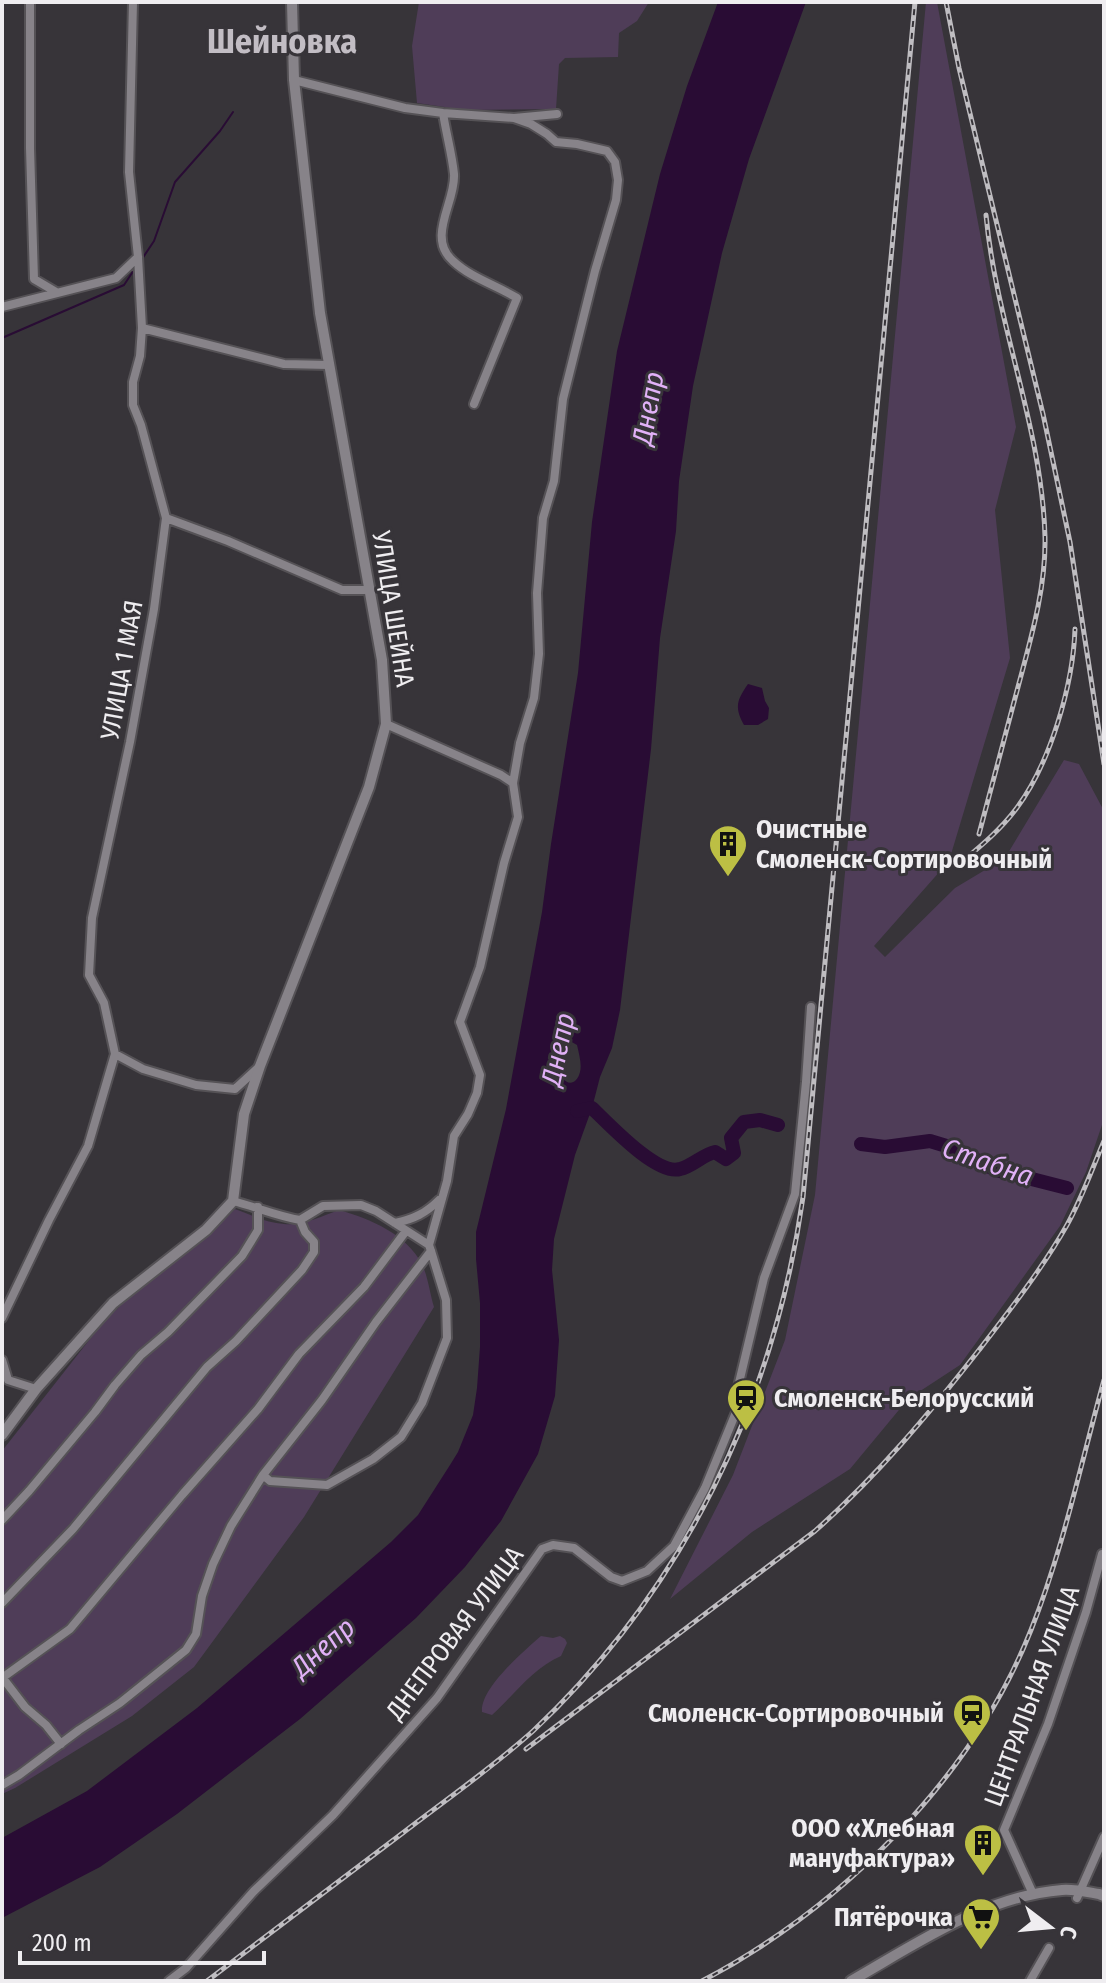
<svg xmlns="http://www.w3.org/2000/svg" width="1106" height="1983" font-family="'Fira Sans Condensed',sans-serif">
<rect width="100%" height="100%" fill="#373439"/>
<path fill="#4f3d58" d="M 419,2 L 649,2 L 637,21 L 619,33 L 618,57 L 565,58 L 559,64 L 556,109 L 465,110 L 417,103 L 412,46 Z
M 926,2 L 937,2 L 1016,427 L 995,510 L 1010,658 L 949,861 L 874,946 L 885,957 L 955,888 L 1005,858 L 1064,760 L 1079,764 L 1104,811 L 1104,1119 L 1086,1172 L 1060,1226 L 960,1365 L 908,1399 L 850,1469 L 752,1532 L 670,1599 L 733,1475 L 785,1340 L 815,1195 Z
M 235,1209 C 251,1215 267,1223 284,1224 C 302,1226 322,1216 339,1210 C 371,1219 406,1234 422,1264 C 428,1277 430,1294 434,1307 L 304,1517 L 194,1667 L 132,1716 L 15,1788 L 2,1794 L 2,1451 L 101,1325 L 132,1294 L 208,1236 Z
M 541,1636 L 553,1638 L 560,1636 L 565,1639 L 567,1643 L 561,1656 C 533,1668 514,1695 492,1715 L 482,1712 C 480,1688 523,1652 541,1636 Z"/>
<path fill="#290c34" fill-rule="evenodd" d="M 718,2 L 806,2 L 749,159 L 722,253 L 693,386 L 679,481 L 676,531 L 660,638 L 651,749 L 620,1010 L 612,1048 L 600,1077 L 592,1108 L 575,1155 L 554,1239 L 552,1270 L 559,1340 L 555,1396 L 538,1454 L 501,1521 L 465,1567 L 416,1618 L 300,1719 L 177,1814 L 100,1867 L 2,1918 L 2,1838 L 87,1791 L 197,1708 L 391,1542 L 418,1515 L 450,1465 L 458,1452 L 473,1415 L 477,1388 L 480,1347 L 480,1303 L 476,1259 L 476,1232 L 506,1109 L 542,912 L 551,844 L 578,673 L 592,522 L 617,351 L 660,174 L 687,86 ZM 570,1041 L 577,1045 C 579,1054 582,1064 580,1072 C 575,1092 555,1082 560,1057 C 561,1049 563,1045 570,1041 Z
M 748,684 L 762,688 L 765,701 L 769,708 L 768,719 L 758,725 L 744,725 C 734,707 737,700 748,684 Z"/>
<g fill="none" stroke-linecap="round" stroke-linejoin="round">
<path stroke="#290c34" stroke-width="2" d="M 142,259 L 154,241 L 175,182 L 220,131 L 233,112
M 2,338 L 124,285 L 134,270"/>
<path stroke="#290c34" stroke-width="14" d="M 577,1111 L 592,1108 C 609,1124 657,1176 680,1169 C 693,1166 702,1155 715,1152 L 726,1159 L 734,1153 L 731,1138 L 744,1122 L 760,1120 L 778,1125
M 861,1144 L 885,1147 L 930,1141 L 953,1148 L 996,1170 L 1067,1188"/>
<g stroke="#555256" stroke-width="12">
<path id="minor" d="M 30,2 L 30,148 L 34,279 L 56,292
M 294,80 L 405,108 L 443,113 L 514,118 L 557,114
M 443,113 C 446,133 452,154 454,174 C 456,202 426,237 453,261 C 471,278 496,285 517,298 L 474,404
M 2,307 L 116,278 L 138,257
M 142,328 L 284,364 L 329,365
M 166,518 L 228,541 L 342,590 L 370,590
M 386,724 L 501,775 L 513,783
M 115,1054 L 143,1069 L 196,1085 L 235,1089 L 259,1067
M 233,1201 C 256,1207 277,1216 300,1220 L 323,1206 L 361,1205 L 376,1211 L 429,1245 L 431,1251 L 446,1300 L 447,1338 L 422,1403 L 401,1437 L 373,1459 L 327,1485 L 270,1481 L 263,1475 L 322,1400 L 376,1322 L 431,1251
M 395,1223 C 414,1219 426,1213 439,1200
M 429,1245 L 447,1181 L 454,1136 L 468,1114 L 477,1093 L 480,1075 L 460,1022 L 480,967 L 504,863 L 518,817 L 513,783 L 520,743 L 534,698 L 539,654 L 537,593 L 543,518 L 554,481 L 563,399 L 595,271 L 616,200 L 618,180 L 615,162 L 607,151 L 577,144 L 556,142 L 547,134 L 531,124 L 514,118
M 2,1318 L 49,1220 L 88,1146 L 115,1054 L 104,1003 L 89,975 L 92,918 L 130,742 L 154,609 L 166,518 L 141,425 L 133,405 L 133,382 L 140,356 L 142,328 L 138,257 L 129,172 L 133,2
M 2,1360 L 8,1380 L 36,1389
M 2,1520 L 29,1491 L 95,1412 L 115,1385 L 141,1355 L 168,1332 L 242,1256 L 258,1230 L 258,1207
M 2,1603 L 73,1529 L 207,1367 L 236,1341 L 302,1270 L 314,1252 L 314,1242 L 305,1232 L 300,1220
M 2,1677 L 25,1707 L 46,1725 L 61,1744
M 2,1678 L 70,1629 L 182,1495 L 258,1409 L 299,1354 L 364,1287 L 406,1231
M 2,1785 L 19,1775 L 79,1730 L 120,1703 L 186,1650 L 196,1634 L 202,1596 L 213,1564 L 231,1526 L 263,1475
M 1033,1894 L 1004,1830 L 1048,1724 L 1086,1612 L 1102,1554
M 1077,1898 L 1104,1837
M 169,1981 L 186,1968 L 254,1891 L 333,1815 L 437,1698 L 542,1549 L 553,1545 L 574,1548 L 611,1577 L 622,1581 L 647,1571 L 674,1546 L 705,1488 L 741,1400 L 738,1387 L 764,1278 L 795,1194 L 806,1082 L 811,1007
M 1030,1981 L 1049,1948"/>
</g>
<g stroke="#555256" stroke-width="14">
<path id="tertiary" d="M 2,1435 L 36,1389 L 113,1303 L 206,1230 L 233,1201 L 244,1114 L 260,1066 L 369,787 L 386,724 L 382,660 L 320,313 L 294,80 L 292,2
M 851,1981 C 916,1944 985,1896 1062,1890 C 1074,1889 1087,1892 1099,1894 L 1104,1896"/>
</g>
<use href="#minor" stroke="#878389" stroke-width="8"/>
<use href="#tertiary" stroke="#878389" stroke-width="10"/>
<g stroke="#bfbdc1" stroke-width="5">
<path id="rail" d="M 946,2 L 959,68 L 1043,414 L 1070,542 L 1104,764
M 979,834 C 992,785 1005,736 1018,687 C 1031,638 1046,588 1045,537 C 1042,427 996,324 986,215
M 963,861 C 982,845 1001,829 1016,809 C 1050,764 1073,686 1075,629
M 526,1749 L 815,1531 C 877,1476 928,1415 979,1350 C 1010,1310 1042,1269 1067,1225 C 1082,1198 1092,1169 1104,1141
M 207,1981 C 273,1931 339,1881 404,1832 C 447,1799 493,1767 533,1731 C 684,1589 774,1401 803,1197 L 915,2
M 702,1981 C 842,1907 972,1779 1031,1630 C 1063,1550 1081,1463 1104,1380"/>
</g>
<use href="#rail" stroke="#373439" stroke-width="2" stroke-dasharray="6" stroke-linecap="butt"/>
</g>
<defs>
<g id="building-pin" transform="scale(2)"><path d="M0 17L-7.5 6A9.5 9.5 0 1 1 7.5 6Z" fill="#bcbf44" stroke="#373439"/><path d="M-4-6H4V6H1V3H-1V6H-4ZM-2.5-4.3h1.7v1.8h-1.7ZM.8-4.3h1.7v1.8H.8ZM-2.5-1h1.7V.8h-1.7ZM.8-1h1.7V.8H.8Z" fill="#111"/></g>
<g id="station-pin" transform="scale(2)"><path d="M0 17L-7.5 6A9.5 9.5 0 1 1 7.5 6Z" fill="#bcbf44" stroke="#373439"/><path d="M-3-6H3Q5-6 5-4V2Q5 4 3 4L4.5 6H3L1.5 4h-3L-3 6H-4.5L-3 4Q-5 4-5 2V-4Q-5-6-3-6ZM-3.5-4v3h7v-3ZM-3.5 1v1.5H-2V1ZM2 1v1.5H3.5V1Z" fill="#111"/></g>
<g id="supermarket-pin" transform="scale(2)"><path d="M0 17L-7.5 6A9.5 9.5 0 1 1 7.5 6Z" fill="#bcbf44" stroke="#373439"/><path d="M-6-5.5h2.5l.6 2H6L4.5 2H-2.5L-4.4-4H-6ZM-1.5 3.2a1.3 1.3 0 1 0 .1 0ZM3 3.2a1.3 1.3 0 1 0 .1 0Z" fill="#111"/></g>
</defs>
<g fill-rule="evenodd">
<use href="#building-pin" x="728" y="844"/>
<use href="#station-pin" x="746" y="1398"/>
<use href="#station-pin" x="972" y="1713"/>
<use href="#building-pin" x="983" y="1843"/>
<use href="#supermarket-pin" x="981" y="1917"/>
</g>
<g text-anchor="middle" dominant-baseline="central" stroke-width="6" stroke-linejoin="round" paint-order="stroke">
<g font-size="26" fill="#efedf0" stroke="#373439">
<text transform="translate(393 609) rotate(81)">УЛИЦА ШЕЙНА</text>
<text transform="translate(122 670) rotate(-80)">УЛИЦА 1 МАЯ</text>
<text transform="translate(455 1633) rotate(-53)">ДНЕПРОВАЯ УЛИЦА</text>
<text transform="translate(1032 1696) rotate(-70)">ЦЕНТРАЛЬНАЯ УЛИЦА</text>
</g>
<g font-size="26" font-weight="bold" fill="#efedf0" stroke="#373439" text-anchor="end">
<text x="756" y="829" text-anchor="start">Очистные<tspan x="756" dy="30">Смоленск-Сортировочный</tspan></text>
<text x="774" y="1398" text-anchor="start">Смоленск-Белорусский</text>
<text x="944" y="1713">Смоленск-Сортировочный</text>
<text x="955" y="1828">ООО «Хлебная<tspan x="955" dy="30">мануфактура»</tspan></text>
<text x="953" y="1917">Пятёрочка</text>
</g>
<g font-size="28" font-style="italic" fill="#e1b1f7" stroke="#373439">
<text transform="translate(648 408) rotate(-80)">Днепр</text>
<text transform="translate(558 1049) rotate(-78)">Днепр</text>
<text transform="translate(988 1162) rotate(19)">Стабна</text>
<text transform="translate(323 1647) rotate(-41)">Днепр</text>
</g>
<g font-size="34" font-weight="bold" fill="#c2bdc4" stroke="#373439">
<text x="282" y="41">Шейновка</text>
</g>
</g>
<rect width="1106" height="1983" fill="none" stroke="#efedf0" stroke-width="8"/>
<g transform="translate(1050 1927) rotate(106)" stroke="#373439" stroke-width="6" paint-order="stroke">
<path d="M0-6L14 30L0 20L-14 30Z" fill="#efedf0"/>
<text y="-12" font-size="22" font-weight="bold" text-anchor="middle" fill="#efedf0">С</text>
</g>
<path d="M20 1951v12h244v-12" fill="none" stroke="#efedf0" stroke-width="4"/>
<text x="32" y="1951" font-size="24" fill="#efedf0" stroke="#373439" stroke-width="6" paint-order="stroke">200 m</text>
</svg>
